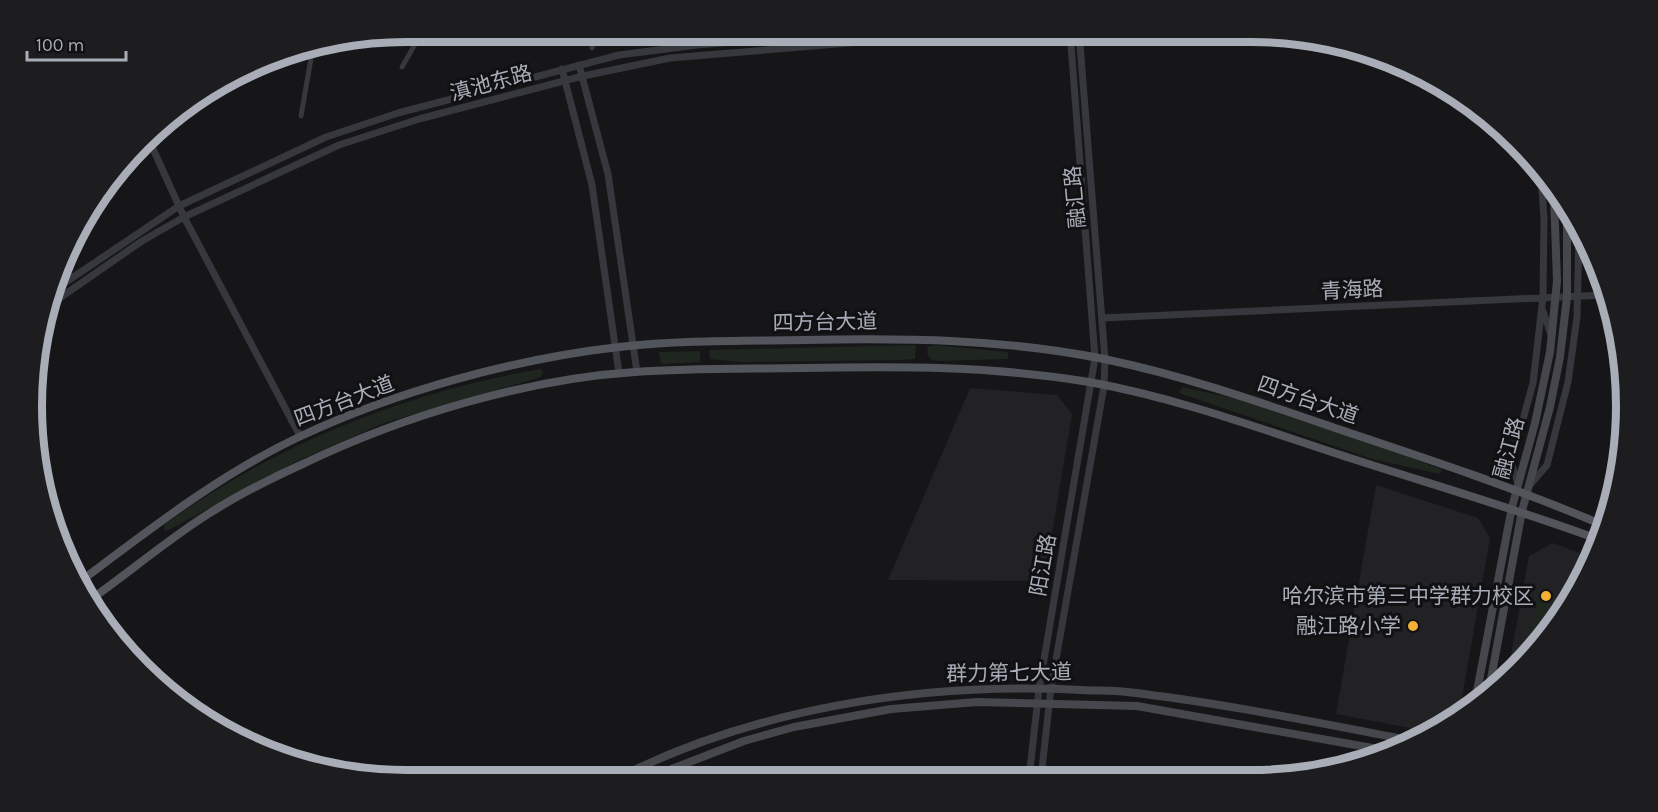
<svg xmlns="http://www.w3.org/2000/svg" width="1658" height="812" font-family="Karla,'Noto Sans SC',sans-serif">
<rect width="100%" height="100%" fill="#161618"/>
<path fill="#222225" d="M 970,388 L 1057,395 L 1072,414 L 1044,581 L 888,580 Z
M 1376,485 L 1478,518 L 1490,538 L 1459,715 L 1431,732 L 1336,714 Z
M 1553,543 L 1593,558 L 1549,634 L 1507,677 L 1529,556 Z"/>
<path fill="#1e261f" d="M 916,345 L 915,359 L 898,360 L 741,362 L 710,359 L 709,350 Z
M 935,345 L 1008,352 L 1008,359 L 937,361 L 930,359 L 927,353 L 928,347 Z
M 700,351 L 700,362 L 661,364 L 659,352 Z
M 540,369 L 543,372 L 541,377 L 384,423 L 299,460 L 165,532 L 164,525 C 276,444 404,393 540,369 Z
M 1182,387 L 1232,398 L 1397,452 L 1442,470 L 1440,474 L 1372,459 L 1179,393 Z
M 1538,592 L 1570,598 L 1549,634 L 1526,657 Z"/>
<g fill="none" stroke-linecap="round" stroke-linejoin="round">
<path stroke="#37383d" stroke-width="5" d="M 592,48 L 597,32
M 402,67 L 422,32
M 301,116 L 313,47"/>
<path stroke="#37383d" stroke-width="7" d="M 579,65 L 608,174 L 637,372
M 562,69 L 592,185 L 619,373
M 149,140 L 184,217 L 300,436
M 57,288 L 179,206 L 326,137 L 398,113 L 619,55 L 697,45 L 857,32
M 51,304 L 142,241 L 184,217 L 339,145 L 419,119 L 583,76 L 670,58 L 981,32
M 1543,311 L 1551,335
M 1102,318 L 1604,295
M 1518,483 L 1511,463 L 1533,383 L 1543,297 L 1544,218 L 1541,177
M 1529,486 L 1547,465 L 1568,382 L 1577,317 L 1579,234
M 1029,778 L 1039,689 L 1095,358 L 1070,32
M 1041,778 L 1051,688 L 1104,386 L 1105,359 L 1079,32"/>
<path stroke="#45474d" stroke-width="8" d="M 1488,695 L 1522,511 L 1550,407 L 1560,357 L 1567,297 L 1567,217
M 1474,707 L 1512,507 L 1535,423 L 1550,352 L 1557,281 L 1554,197
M 614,780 C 756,707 924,682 1082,690 C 1097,691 1112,690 1127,692 C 1223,703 1319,723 1414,741
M 643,780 L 744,741 L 794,727 L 891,709 L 977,702 L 1137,706 L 1395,752"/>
<path stroke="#53555c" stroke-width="8" d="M 78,583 C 149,530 220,474 301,436 C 397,391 514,359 619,347 C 681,340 744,341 805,340 C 905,338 1005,339 1104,359 C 1186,376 1265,404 1344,431 C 1431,460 1518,489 1603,525
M 90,600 C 125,575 158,548 193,524 C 228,500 267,480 305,463 C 403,416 526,379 635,372 C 690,368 747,369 802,368 C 899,366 993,366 1089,382 C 1178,398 1264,430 1350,458 C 1433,485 1517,509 1600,540
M 136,663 L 145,673"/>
</g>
<g fill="#f2b134" stroke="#111113" stroke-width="2">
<circle cx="1546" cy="596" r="6"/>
<circle cx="1413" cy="626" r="6"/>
</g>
<g text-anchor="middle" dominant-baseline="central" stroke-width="6" stroke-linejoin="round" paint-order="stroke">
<g font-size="21" fill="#a8adb8" stroke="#111113">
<text transform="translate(491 83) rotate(-15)">滇池东路</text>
<text transform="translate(1075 197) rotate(-95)">融汇路</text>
<text transform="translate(1352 290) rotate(-3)">青海路</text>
<text transform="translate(825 322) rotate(-1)">四方台大道</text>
<text transform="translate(1308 400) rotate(19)">四方台大道</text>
<text transform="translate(344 401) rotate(-21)">四方台大道</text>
<text transform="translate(1509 448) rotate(-75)">融江路</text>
<text transform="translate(1043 565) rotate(-80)">阳江路</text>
<text transform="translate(1009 673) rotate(-1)">群力第七大道</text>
</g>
<g font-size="21" fill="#a8adb8" stroke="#111113" text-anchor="end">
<text x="1534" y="596">哈尔滨市第三中学群力校区</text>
<text x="1401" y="626">融江路小学</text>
</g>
</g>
<path d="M0 0H1658V812H0ZM406 42H1252A364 364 0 0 1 1616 406V406A364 364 0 0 1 1252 770H406A364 364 0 0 1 42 406V406A364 364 0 0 1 406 42Z" fill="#1d1d20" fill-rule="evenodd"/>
<path fill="none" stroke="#a8adb8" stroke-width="8" d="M406 42H1252A364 364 0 0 1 1616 406V406A364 364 0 0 1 1252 770H406A364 364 0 0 1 42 406V406A364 364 0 0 1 406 42Z"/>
<path d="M27 51v9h99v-9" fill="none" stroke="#a8adb8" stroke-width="3"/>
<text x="36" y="51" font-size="18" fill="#a8adb8" stroke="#111113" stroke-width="4.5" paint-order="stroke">100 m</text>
</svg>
